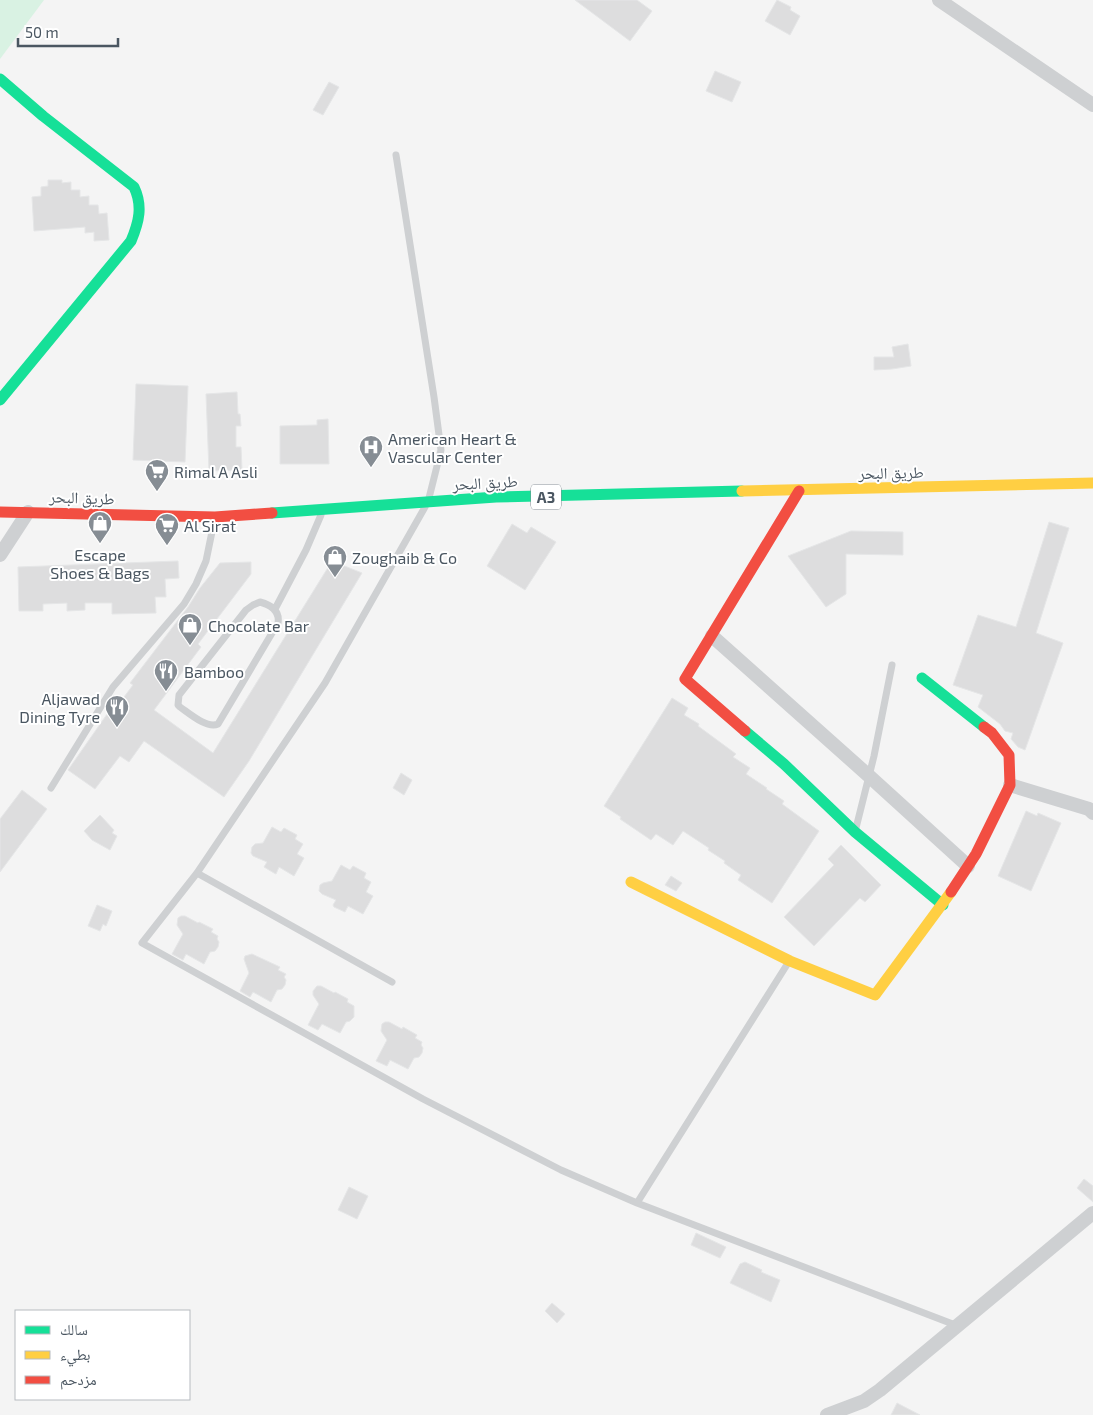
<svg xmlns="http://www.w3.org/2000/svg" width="1093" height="1415" font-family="'Exo 2','Noto Naskh Arabic',sans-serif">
<rect width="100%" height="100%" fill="#f4f4f4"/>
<path fill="#d9f2e3" d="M 0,0 L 44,0 L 0,59 Z"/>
<path fill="#ddddde" stroke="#e5e6e7" d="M 575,0 L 637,0 L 652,11 L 630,41 Z
M 777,0 L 791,7 L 790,10 L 800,16 L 790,35 L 765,21 Z
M 715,71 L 741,82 L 732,102 L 706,91 Z
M 329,82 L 339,87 L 323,115 L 313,110 Z
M 48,180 L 62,180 L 62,183 L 71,182 L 71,190 L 80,190 L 80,197 L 89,196 L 89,205 L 98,205 L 99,214 L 107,213 L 109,240 L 94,241 L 94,232 L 85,233 L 85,227 L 34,231 L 32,197 L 41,196 L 41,187 L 48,186 Z
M 908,344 L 911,366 L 892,369 L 874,370 L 874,357 L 894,357 L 892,347 Z
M 136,384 L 188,386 L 185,462 L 133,460 Z
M 237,392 L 238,414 L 240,414 L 241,426 L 236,426 L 236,447 L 241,447 L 242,470 L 209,471 L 206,394 Z
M 328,419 L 329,464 L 280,464 L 280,426 L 317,425 L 317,420 Z
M 1049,522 L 1069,528 L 1036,633 L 1063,643 L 1025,750 L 1018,747 L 1011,739 L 1013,733 L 1005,731 L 1000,724 L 978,707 L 983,695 L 953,685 L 978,615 L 1016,627 Z
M 512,524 L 527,533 L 531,527 L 556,542 L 525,590 L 487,566 Z
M 851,531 L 903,532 L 903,555 L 846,554 L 846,594 L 826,607 L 788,556 Z
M 178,561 L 179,578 L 165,579 L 166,597 L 155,597 L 156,613 L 112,614 L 112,603 L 85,603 L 85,610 L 67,611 L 67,603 L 43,604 L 43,611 L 19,611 L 18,567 Z
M 332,561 L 362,573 L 249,761 L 224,797 L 144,741 L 129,762 L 120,756 L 95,789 L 68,770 L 112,707 L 115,709 L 133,685 L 130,683 L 188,607 L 200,588 L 220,563 L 251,562 L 251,574 L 198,644 L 201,647 L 154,710 L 213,753 Z
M 672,698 L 688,708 L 684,715 L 699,724 L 698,726 L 736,754 L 733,757 L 750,768 L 746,774 L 767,788 L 766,789 L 784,801 L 782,804 L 819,831 L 772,903 L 738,880 L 741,875 L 724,863 L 725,861 L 708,850 L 709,848 L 683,831 L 673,845 L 656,834 L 651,840 L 620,819 L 621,817 L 604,806 Z
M 401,773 L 412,780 L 404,795 L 393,788 Z
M 22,790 L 47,809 L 0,872 L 0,819 Z
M 1026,811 L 1037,816 L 1038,813 L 1061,823 L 1031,891 L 998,876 Z
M 100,815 L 114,830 L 112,833 L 117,836 L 110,850 L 92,840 L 84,831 Z
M 272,827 L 281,832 L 284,828 L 297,835 L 295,839 L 303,844 L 297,854 L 304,858 L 294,876 L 279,867 L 276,874 L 274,873 L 264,867 L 267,862 L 253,856 L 251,853 L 252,847 L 255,844 L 263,843 Z
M 841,845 L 881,885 L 865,902 L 860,898 L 814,946 L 784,917 L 834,865 L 828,859 Z
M 341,865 L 350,870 L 353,866 L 366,873 L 364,878 L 371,882 L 366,892 L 373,896 L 363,914 L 348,906 L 345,912 L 334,907 L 333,905 L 336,900 L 322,894 L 319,891 L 320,885 L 323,883 L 332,881 Z
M 671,876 L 682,883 L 676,891 L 665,885 Z
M 97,905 L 112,911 L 106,926 L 103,924 L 100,931 L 88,926 Z
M 181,916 L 185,916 L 198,923 L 199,922 L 213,929 L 211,932 L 218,936 L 217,939 L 219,942 L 218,947 L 215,951 L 210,952 L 204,964 L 186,954 L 183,960 L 172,954 L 183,934 L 177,925 L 178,918 Z
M 252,954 L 280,967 L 278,970 L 286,974 L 284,977 L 286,980 L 285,985 L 282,989 L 277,990 L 271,1002 L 253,992 L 250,997 L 240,991 L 249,973 L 244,959 L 245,956 Z
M 317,986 L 321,986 L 334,993 L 335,992 L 348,999 L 347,1002 L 354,1006 L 354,1017 L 350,1021 L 346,1022 L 340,1033 L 322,1024 L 318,1030 L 308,1025 L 319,1004 L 313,995 L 313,991 Z
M 385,1022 L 389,1022 L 402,1029 L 403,1027 L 417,1035 L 415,1038 L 422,1042 L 421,1045 L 423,1048 L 422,1053 L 419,1057 L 414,1058 L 408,1069 L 390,1060 L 387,1066 L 376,1061 L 387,1040 L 381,1031 L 382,1024 Z
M 1084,1179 L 1093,1186 L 1093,1202 L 1077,1188 Z
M 349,1187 L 368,1196 L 357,1219 L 338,1210 Z
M 696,1233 L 726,1247 L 720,1258 L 691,1245 Z
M 745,1262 L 762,1270 L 761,1272 L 780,1280 L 771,1302 L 730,1283 L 740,1264 Z
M 552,1303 L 565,1314 L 557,1323 L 545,1311 Z
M 897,1403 L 920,1415 L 891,1415 Z"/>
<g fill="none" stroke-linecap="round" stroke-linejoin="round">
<path stroke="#ced0d2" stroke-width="7" d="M 396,155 L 434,397 L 441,450 L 429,498
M 425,507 L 325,683 L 197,873 L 142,943 L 423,1099 L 561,1170 L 637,1203 L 958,1326
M 260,602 C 271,605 280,611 278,623 L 218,724 C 207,729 190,714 180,707 L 178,705 L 179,695 L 246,610 L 253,605 Z
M 275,609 L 306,550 L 321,515
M 51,788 L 113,687 L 184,604 L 196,584 L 206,561 L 214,522
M 856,828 L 874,756 L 892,665
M 197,873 L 392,982
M 637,1203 L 788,963"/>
<path stroke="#ced0d2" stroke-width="14" d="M 939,0 L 1093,105
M 0,555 L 28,512
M 712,636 L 869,776 L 968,866
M 1010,785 L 1089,809 L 1093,813
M 827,1415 L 864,1401 L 880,1390 L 1093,1213"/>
<path stroke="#16e098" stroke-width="11" d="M 0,79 L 43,116 L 134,187 C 143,206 139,222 131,241 L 0,400
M 272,513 L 496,497 L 742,491
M 922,678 L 984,727
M 745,731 L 784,764 L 855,832 L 943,905"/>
<path stroke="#ffcf43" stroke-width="11" d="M 742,491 L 1093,483
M 631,882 L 790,961 L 875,995 L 951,892"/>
<path stroke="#f24e42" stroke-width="11" d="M 0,512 L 215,517 L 272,513
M 745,731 L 685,679 L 799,491
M 951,892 L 976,854 L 1010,785 L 1009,755 L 992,733 L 984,727"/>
</g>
<defs>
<g id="hospital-pin" transform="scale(1.25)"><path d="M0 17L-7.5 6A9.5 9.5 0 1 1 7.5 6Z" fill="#868d94" stroke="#fff"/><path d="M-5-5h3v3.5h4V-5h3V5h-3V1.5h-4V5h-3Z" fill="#fff"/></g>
<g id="supermarket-pin" transform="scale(1.25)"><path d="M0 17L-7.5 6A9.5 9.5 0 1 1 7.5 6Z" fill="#868d94" stroke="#fff"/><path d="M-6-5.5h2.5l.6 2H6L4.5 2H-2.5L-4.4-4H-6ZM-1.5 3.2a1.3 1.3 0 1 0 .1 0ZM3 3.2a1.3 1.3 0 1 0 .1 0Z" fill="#fff"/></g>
<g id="shop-pin" transform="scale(1.25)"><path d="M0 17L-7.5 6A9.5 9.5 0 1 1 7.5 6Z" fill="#868d94" stroke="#fff"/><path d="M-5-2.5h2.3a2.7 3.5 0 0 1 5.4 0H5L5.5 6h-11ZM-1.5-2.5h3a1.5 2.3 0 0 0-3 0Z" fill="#fff"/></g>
<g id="restaurant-pin" transform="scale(1.25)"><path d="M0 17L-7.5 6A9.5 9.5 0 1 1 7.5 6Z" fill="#868d94" stroke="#fff"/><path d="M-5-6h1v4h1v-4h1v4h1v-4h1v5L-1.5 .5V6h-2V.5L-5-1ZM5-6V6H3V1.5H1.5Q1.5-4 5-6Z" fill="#fff"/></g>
</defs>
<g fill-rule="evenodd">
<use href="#hospital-pin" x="371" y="447"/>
<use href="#supermarket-pin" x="157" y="471"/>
<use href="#shop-pin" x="100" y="523"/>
<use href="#supermarket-pin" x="167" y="525"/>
<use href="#shop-pin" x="335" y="557"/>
<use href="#shop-pin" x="190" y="625"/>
<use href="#restaurant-pin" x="166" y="671"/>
<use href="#restaurant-pin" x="117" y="707"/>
</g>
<g text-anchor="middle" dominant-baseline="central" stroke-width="4" stroke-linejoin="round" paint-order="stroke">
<rect fill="#fff" stroke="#808990" stroke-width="1" x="531" y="484.5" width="30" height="25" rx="4"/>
<g font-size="15" font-weight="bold" fill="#4a5661">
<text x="546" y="497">A3</text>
</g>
<g font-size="16" fill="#4a5661" stroke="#fff" text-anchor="start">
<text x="388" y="438">American Heart &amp;<tspan x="388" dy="18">Vascular Center</tspan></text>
<text x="174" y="471">Rimal A Asli</text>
<text x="184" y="525">Al Sirat</text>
<text x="100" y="554" text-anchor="middle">Escape<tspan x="100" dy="18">Shoes &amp; Bags</tspan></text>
<text x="352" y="557">Zoughaib &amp; Co</text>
<text x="208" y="625">Chocolate Bar</text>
<text x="184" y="671">Bamboo</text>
<text x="100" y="698" text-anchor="end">Aljawad<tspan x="100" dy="18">Dining Tyre</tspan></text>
</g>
<g font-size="16" fill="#4a5661" stroke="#fff">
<text transform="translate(891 472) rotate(-1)">طريق البحر</text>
<text transform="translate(485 482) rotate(-3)">طريق البحر</text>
<text transform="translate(82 497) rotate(2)">طريق البحر</text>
</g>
</g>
<rect x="15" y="1310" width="175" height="90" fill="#ffffff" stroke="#b7bbc0"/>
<rect x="25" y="1326" width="25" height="8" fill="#16e098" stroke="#b7bbc0"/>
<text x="60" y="1335" font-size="15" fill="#4a5661">سالك</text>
<rect x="25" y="1351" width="25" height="8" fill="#ffcf43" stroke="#b7bbc0"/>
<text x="60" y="1360" font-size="15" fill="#4a5661">بطيء</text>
<rect x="25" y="1376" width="25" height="8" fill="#f24e42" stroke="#b7bbc0"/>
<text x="60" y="1385" font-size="15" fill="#4a5661">مزدحم</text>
<path d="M18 38v8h100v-8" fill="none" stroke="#4a5661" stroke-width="2.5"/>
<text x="25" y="38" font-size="15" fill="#4a5661" stroke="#ffffff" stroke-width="4" paint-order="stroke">50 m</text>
</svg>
